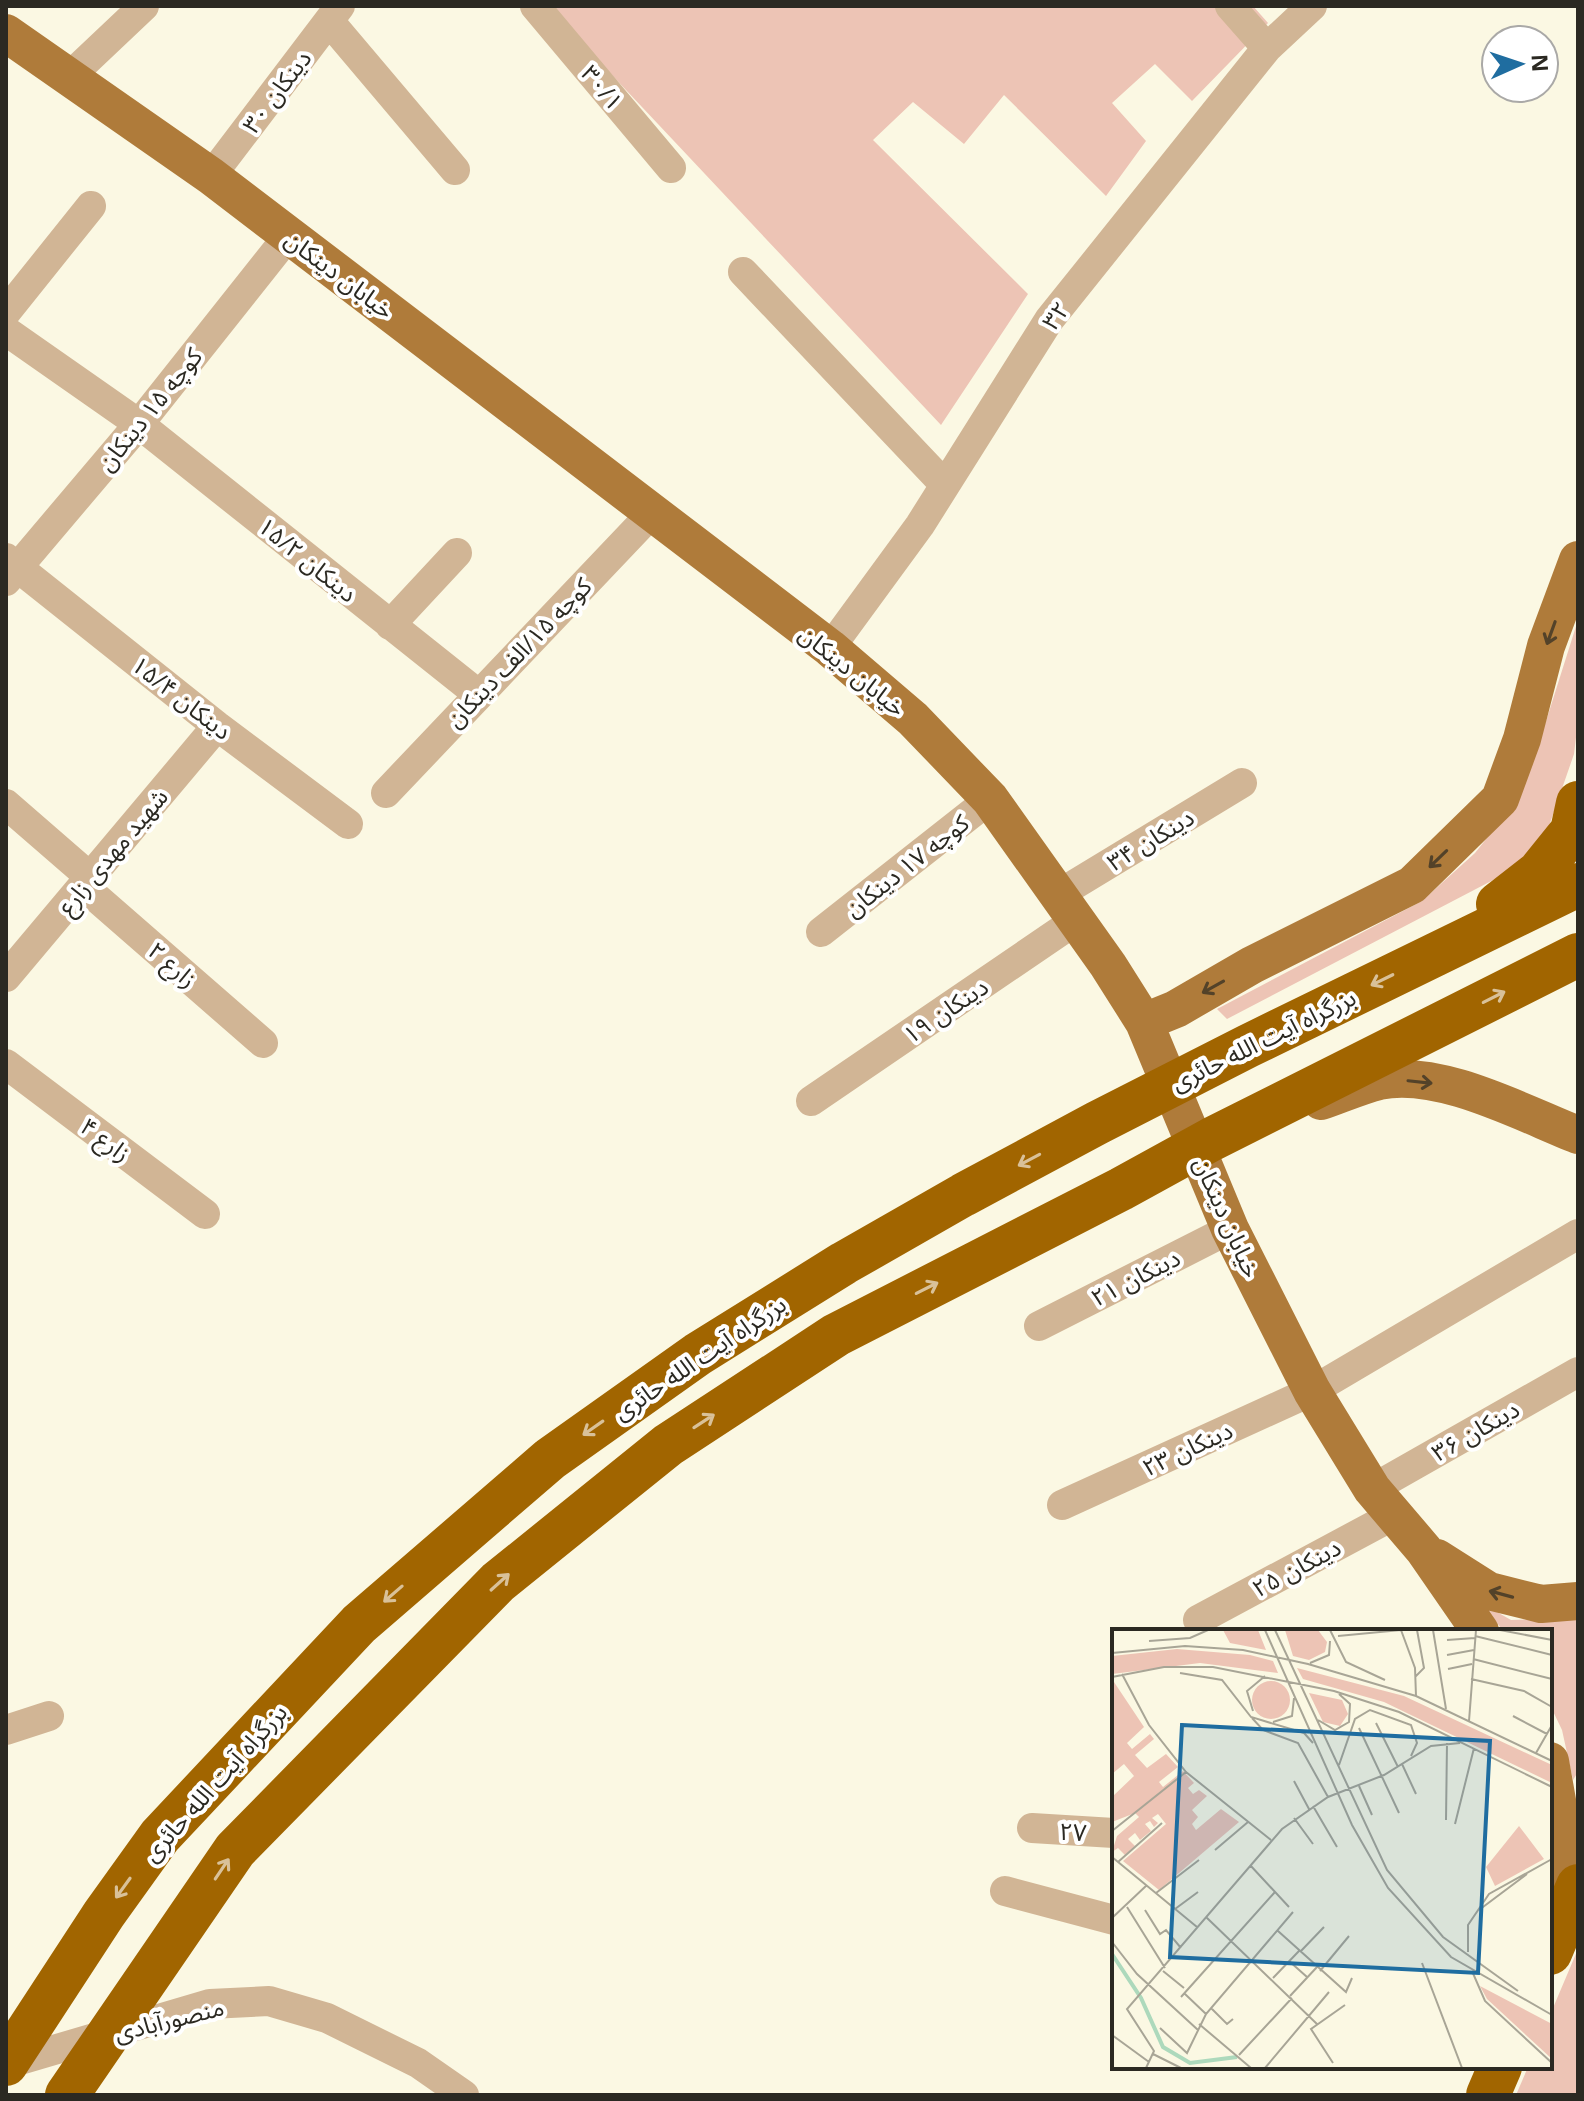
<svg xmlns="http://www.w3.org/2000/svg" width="1584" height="2101" font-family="'Open Sans','Noto Sans Arabic',sans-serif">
<rect width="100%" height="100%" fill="#fbf8e3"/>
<path fill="#edc4b5" d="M 547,6 L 1253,6 L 1268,23 L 1192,101 L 1155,64 L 1112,103 L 1146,141 L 1106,196 L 1004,95 L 964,144 L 913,102 L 873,140 L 1028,294 L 941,425 Z
M 1578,620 L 1578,721 L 1574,754 L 1549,826 L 1520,866 L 1227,1019 L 1217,1009 L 1422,901 L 1475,853 L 1518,799 L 1547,718 Z
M 1483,1604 L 1511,1620 L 1578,1618 L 1578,1772 L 1573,1780 L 1562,1730 L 1550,1705 L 1550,1631 L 1503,1631 Z
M 1578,1949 L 1578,2095 L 1516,2095 L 1528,2067 L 1550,2067 L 1550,2015 Z"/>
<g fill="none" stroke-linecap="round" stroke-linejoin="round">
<path stroke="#d1b595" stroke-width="30" d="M 535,6 L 671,168
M 1230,6 L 1267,48
M 329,21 L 455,170
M 69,77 L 144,6
M 211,176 L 340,6
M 743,272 L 945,485
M 6,312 L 91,206
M 6,331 L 139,424 L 478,694
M 6,558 L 217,726 L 348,824
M 6,581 L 139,424 L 289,235
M 390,625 L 457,553
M 830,648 L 920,525 L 1049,320 L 1267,48 L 1312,6
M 386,793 L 652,513
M 6,804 L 90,877
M 83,886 L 263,1043
M 1059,894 L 1242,783
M 821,932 L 990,799
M 6,977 L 217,726
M 6,1064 L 205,1214
M 811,1101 L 1078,919
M 1039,1326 L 1230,1229
M 1372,1489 L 1578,1372
M 1062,1505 L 1312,1391 L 1578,1234
M 1198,1620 L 1394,1515
M 6,1730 L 49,1716
M 1032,1828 L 1114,1833
M 1005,1891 L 1114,1920
M 6,2064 L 210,2004 L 269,2001 L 327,2018 L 418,2063 L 464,2095"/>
<path stroke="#af7b3a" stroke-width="38" d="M 6,33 L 211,176 L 830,648 L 913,719 L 990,799 L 1108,965 L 1144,1022 L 1230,1229 L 1312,1391 L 1372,1489 L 1424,1550 L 1480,1631
M 1144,1022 L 1176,1009 L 1252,965 L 1412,885 L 1500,799 L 1522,739 L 1546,646 L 1578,560
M 1321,1101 C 1339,1095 1359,1086 1379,1081 C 1439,1068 1522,1113 1578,1135
M 1437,1558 L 1489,1591 L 1541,1604 L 1578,1601
M 1550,1761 L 1565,1846 L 1560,1921"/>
<path stroke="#a16500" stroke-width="44" d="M 1498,904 L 1539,872 L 1572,831 L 1578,803
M 1550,1953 L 1578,1886
M 6,2064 L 104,1914 L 160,1836 L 359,1624 L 550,1459 L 698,1354 L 844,1263 L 963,1195 L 1097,1123 L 1248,1046 L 1578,885
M 67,2095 L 235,1850 L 498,1582 L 668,1445 L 836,1335 L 1121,1189 L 1212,1139 L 1578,955
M 1488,2095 L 1500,2067"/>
</g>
<defs><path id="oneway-shaft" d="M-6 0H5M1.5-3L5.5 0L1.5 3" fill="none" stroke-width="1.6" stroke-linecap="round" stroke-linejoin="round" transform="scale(2)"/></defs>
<g stroke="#534229">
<use href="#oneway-shaft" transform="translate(1551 633) rotate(110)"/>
<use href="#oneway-shaft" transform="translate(1438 859) rotate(136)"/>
<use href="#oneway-shaft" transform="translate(1213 987) rotate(151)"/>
<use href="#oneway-shaft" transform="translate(1420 1082) rotate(6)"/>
<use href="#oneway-shaft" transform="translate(1501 1594) rotate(-165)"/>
</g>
<g stroke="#d9c199">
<use href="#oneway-shaft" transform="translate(1382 980) rotate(154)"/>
<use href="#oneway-shaft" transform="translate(1494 997) rotate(-27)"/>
<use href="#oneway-shaft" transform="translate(1029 1160) rotate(152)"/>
<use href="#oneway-shaft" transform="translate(927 1288) rotate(-27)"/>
<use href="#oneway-shaft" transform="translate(704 1421) rotate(-33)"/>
<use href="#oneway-shaft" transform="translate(593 1428) rotate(145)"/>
<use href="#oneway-shaft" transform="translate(500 1582) rotate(-42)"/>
<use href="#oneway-shaft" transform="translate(393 1594) rotate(139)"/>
<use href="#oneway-shaft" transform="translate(222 1869) rotate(-56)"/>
<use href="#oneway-shaft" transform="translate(123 1888) rotate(126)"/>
</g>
<g text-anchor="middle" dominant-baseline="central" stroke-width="8" stroke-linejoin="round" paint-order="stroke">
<g font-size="24" fill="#2b2922" stroke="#fff">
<text transform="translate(603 87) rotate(50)">۳۰/۱</text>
<text transform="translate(276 91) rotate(-53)">۳۰ دینکان</text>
<text transform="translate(340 274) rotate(37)">خیابان دینکان</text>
<text transform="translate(1055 315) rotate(-54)">۳۲</text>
<text transform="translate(149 409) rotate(-51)">کوچه ۱۵ دینکان</text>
<text transform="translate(308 559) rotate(39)">۱۵/۲ دینکان</text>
<text transform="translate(518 652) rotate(-46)">کوچه ۱۵/الف دینکان</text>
<text transform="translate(853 670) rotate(39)">خیابان دینکان</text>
<text transform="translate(182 697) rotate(38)">۱۵/۴ دینکان</text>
<text transform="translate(1150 839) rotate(-31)">۳۴ دینکان</text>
<text transform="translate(112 851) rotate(-50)">شهید مهدی زارع</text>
<text transform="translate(906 865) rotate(-38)">کوچه ۱۷ دینکان</text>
<text transform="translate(173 964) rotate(41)">۲ زارع</text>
<text transform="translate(945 1010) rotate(-34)">۱۹ دینکان</text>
<text transform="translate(1263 1039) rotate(-26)">بزرگراه آیت الله حائری</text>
<text transform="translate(106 1139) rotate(37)">۴ زارع</text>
<text transform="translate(1228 1217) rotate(66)">خیابان دینکان</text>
<text transform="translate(1135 1277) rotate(-27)">۲۱ دینکان</text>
<text transform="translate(699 1357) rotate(-34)">بزرگراه آیت الله حائری</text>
<text transform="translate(1475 1430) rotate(-30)">۳۶ دینکان</text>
<text transform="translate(1187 1448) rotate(-25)">۲۳ دینکان</text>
<text transform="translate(1296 1567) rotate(-28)">۲۵ دینکان</text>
<text transform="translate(214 1782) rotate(-48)">بزرگراه آیت الله حائری</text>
<text transform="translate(1073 1831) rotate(3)">۲۷</text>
<text transform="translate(169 2019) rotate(-14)">منصورآبادی</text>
</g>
</g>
<g transform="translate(1112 1629)">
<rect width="440" height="440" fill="#fbf8e3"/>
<path d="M 111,1 L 146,1 L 154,21 L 118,14 ZM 173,1 L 206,1 L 215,13 L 213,23 L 197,31 L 181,27 ZM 65,20 L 138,26 L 161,32 L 166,44 L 88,34 L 0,45 L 0,27 ZM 185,39 L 292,67 L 440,136 L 440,154 L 272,73 L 191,50 ZM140 71a19 19 0 1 1 38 0a19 19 0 1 1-38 0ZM 2,53 L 32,98 L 15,114 L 20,120 L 38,105 L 42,110 L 23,126 L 35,139 L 54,125 L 66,138 L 47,153 L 51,158 L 71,142 L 82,154 L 76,159 L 81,165 L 87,161 L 95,167 L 80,181 L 86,188 L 80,195 L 84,201 L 109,180 L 127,193 L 47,261 L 11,232 L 54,195 L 46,185 L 40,189 L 46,194 L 42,198 L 38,192 L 33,195 L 39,202 L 28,211 L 23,204 L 16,210 L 23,217 L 13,226 L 6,219 L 0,223 L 5,207 L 27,188 L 23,184 L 0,193 L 0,168 L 22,147 L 12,135 L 0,145 ZM 197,64 L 230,71 L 236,85 L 228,97 L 211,93 ZM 407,197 L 432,230 L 383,257 L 374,238 ZM 368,357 L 440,395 L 440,430 L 375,370 Z" fill="#edc4b5"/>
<path fill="none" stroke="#add9bc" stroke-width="4" d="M 0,325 L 29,369 L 51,418 L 78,434 L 125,428"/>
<path fill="none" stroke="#a8a596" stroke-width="2" d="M 153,1 L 240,196 L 276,259 L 339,328 L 440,386M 163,1 L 275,241 L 331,308 L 406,362M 218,1 L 234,33 L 273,51M 289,1 L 303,39 L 304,67M 321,1 L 334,80M 388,1 L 440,11M 226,7 L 289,1M 363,7 L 440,26M 335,11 L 363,9M 37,12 L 78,9 L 96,1M 0,24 L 73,17 L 131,21 L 196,35 L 304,67 L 440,132M 335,26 L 362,21M 361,30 L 440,50M 198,34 L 217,26 L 218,12M 336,40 L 360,35M 68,44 L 110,51 L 139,88 L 192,104 L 201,114M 10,45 L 37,96 L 74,143 L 159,211M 0,48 L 52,38 L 101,38 L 222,62 L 287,83 L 440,158M 303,48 L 312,39 L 305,1M 359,50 L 412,62 L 440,78M 141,82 L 135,62 L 153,47M 401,87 L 435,105M 140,89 L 151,101 L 186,114 L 216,168M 206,91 L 223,101 L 237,93 L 238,75 L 227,65M 357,92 L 364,1M 161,93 L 180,87 L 182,69M 264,94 L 286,138M 247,99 L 287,184M 424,124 L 440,96M 290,135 L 304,165M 227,136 L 243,90 L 258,81 L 299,96 L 305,114 L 299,127M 182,152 L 197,180M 247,157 L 260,186M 201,177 L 225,218M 182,189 L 201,215M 334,191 L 335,114M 343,195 L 362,119M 0,202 L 74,143M 103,221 L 136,193M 0,228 L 85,298M 6,233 L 50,194M 138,236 L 177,278M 44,264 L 87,231M 15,278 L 53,339M 63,280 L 86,263M 33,281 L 48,305 L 54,301 L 69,319M 367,281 L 415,245M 94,288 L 206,396M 0,289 L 35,256M 166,302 L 234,363 L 240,349M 0,313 L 25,345 L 86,401M 188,323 L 212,298M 356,323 L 356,296 L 377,265 L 440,230M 177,332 L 195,348M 310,334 L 350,439M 51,342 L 72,359M 208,342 L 237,307M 360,342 L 373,372 L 440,434M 161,349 L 187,322M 73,365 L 94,385M 178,367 L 205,338M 69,368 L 163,263M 99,379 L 115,395 L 121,390M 87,395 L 139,439M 48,399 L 75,424 L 94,385 L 181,283M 0,406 L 37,433M 41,425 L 69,439M 127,426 L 180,369M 221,434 L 199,400 L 233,376M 34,439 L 42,422 L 15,380 L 170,200 L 216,168 L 272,146 L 319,117 L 348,114M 153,439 L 217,363"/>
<path fill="#1f6da0" fill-opacity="0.15" stroke="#1f6da0" stroke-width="4" d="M 70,96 L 378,112 L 366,344 L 58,328 Z"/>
<rect width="440" height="440" fill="none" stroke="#2b2922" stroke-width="4"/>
</g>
<rect width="1584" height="2101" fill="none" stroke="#2b2922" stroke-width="16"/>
<g transform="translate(1520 64) rotate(87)"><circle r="38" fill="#ffffff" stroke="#aaa9a7" stroke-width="2"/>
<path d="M0-6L14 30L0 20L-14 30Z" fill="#1f6da0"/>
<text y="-12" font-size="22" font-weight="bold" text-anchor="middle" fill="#2b2922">N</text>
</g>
</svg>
